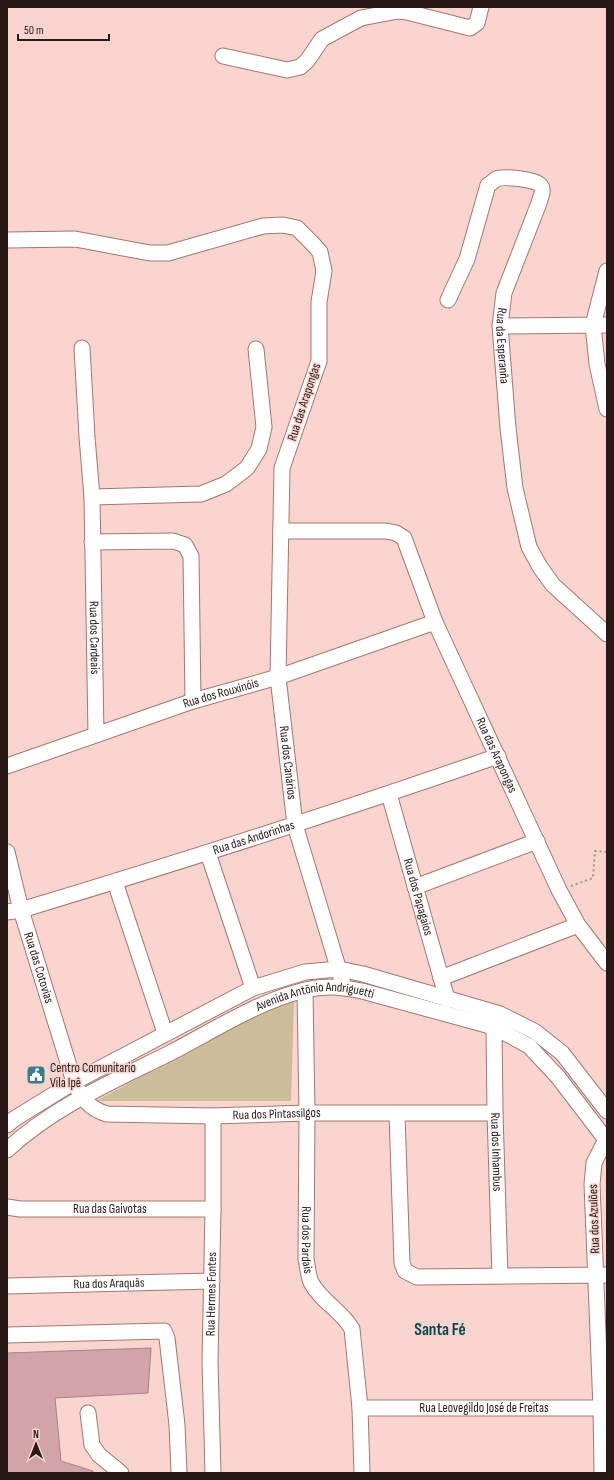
<svg xmlns="http://www.w3.org/2000/svg" width="614" height="1480" font-family="'Sofia Sans Condensed',sans-serif">
<rect width="100%" height="100%" fill="#fad5cf"/>
<path fill="#cbbd99" d="M 287,1002 L 294,1002 L 291,1101 L 96,1101 L 275,1005 Z"/>
<path fill="#d1a4aa" stroke="#ac8287" d="M 151,1348 L 148,1393 L 55,1398 L 61,1461 L 93,1471 L 93,1473 L 7,1473 L 7,1353 Z"/>
<g fill="none" stroke-linecap="round" stroke-linejoin="round">
<g stroke="#a17871" stroke-width="17">
<g id="minor">
<path d="M 223,56 L 287,70 L 300,67 L 307,61 L 322,39 L 361,18 L 398,11 L 407,12 L 470,28 L 477,23 L 481,7"/>
<path id="s1" d="M 7,240 L 75,239 L 150,253 L 168,253 L 263,226 L 283,225 L 297,228 L 312,243 L 320,252 L 324,271 L 319,302 L 319,361 L 282,468 L 278,677 L 295,825 L 344,987"/>
<path d="M 607,271 L 593,325 L 597,364 L 607,409"/>
<path id="s2" d="M 448,300 L 467,259 L 488,185 C 491,184 493,181 496,179 C 503,176 535,179 540,185 C 545,190 540,198 539,203 L 504,293 L 500,326 L 508,428 L 515,488 L 529,547 L 540,567 L 553,585 L 607,634"/>
<path d="M 500,326 L 607,325"/>
<path id="s3" d="M 82,348 L 87,437 L 92,497 L 96,734"/>
<path d="M 92,497 L 201,494 L 226,484 L 247,468 L 259,449 L 264,427 L 256,349"/>
<path id="s4" d="M 281,531 L 386,531 L 396,533 L 404,538 L 435,622 L 559,890 L 578,925 L 607,963"/>
<path d="M 92,542 L 173,541 L 185,545 L 191,556 L 193,701"/>
<path id="s5" d="M 7,766 L 193,701 L 278,677 L 435,622"/>
<path id="s6" d="M 389,794 L 447,999"/>
<path id="s7" d="M 7,852 L 21,910 L 74,1082 C 81,1097 89,1109 107,1114 L 213,1116 L 307,1113 L 495,1113"/>
<path d="M 208,853 L 253,988"/>
<path d="M 115,882 L 165,1033"/>
<path d="M 415,887 L 537,841"/>
<path id="s8" d="M 7,912 L 21,910 C 181,862 340,811 498,756"/>
<path d="M 441,978 L 578,925"/>
<path id="s9" d="M 305,991 L 307,1113 L 306,1259 C 308,1267 308,1278 312,1284 C 322,1302 342,1311 352,1329 L 360,1408 L 362,1473"/>
<path id="s10" d="M 494,1027 L 495,1113 L 500,1276"/>
<path d="M 397,1114 L 402,1263 L 405,1271 L 417,1277 L 607,1275"/>
<path d="M 7,1125 L 14,1119 L 74,1082 L 253,988 L 305,972 L 339,969 L 363,974 L 500,1014 L 534,1031 L 562,1053 L 607,1111"/>
<path id="s11" d="M 7,1150 C 53,1107 112,1082 168,1054 C 213,1031 256,1002 305,990 C 326,985 342,987 362,991 L 494,1027 L 529,1046 L 558,1077 L 607,1141"/>
<path id="s12" d="M 7,1207 L 20,1209 L 213,1209"/>
<path id="s13" d="M 7,1286 L 212,1281"/>
<path d="M 7,1335 L 164,1331 L 167,1338 L 177,1425 L 179,1473"/>
<path id="s14" d="M 360,1408 L 607,1408"/>
<path d="M 88,1413 L 92,1445 L 99,1455 L 121,1473"/>
<path id="s15" d="M 213,1473 L 210,1362 L 213,1209 L 213,1116"/>
<path d="M 602,1473 L 601,1408 L 592,1184 L 594,1163 L 607,1137"/>
</g>
</g>
<path stroke="#ab8e89" stroke-width="2" stroke-dasharray="2 3" stroke-linecap="butt" d="M 571,886 L 593,878 L 595,851 L 607,852"/>
<use href="#minor" stroke="#fff" stroke-width="15"/>
</g>
<defs>
<g id="civic-square" transform="scale(1)"><rect x="-9" y="-9" width="18" height="18" rx="4" fill="#377e89" stroke="#fad5cf"/><path d="M-.6-6.5H3V-4.5H.6V-3L4-1V1h2V6H-6V1h2V-1L-.6-3ZM-1.2 2.5V6h2.4V2.5Z" fill="#fff"/></g>
</defs>
<g fill-rule="evenodd">
<use href="#civic-square" x="36" y="1075"/>
</g>
<g text-anchor="middle" dominant-baseline="central" stroke-width="3" stroke-linejoin="round" paint-order="stroke">
<g font-size="13" fill="#291916" stroke="#fad5cf">
<text stroke="none"><textPath href="#s2" startOffset="346">Rua da Esperanña</textPath></text>
<text transform="translate(304 402) rotate(-72)">Rua das Arapongas</text>
<text stroke="none"><textPath href="#s3" startOffset="290">Rua dos Cardeais</textPath></text>
<text stroke="none"><textPath href="#s5" startOffset="226">Rua dos Rouxinóis</textPath></text>
<text stroke="none"><textPath href="#s4" startOffset="361">Rua das Arapongas</textPath></text>
<text stroke="none"><textPath href="#s1" startOffset="847">Rua dos Canários</textPath></text>
<text stroke="none"><textPath href="#s8" startOffset="258">Rua das Andorinhas</textPath></text>
<text stroke="none"><textPath href="#s6" startOffset="107">Rua dos Papagaios</textPath></text>
<text stroke="none"><textPath href="#s7" startOffset="120">Rua das Cotovias</textPath></text>
<text stroke="none"><textPath href="#s11" startOffset="349">Avenida Antônio Andriguetti</textPath></text>
<text stroke="none"><textPath href="#s7" startOffset="457">Rua dos Pintassilgos</textPath></text>
<text stroke="none"><textPath href="#s10" startOffset="125">Rua dos Inhambus</textPath></text>
<text stroke="none"><textPath href="#s12" startOffset="103">Rua das Gaivotas</textPath></text>
<text transform="translate(594 1219) rotate(-92)">Rua dos Azulões</text>
<text stroke="none"><textPath href="#s9" startOffset="249">Rua dos Pardais</textPath></text>
<text stroke="none"><textPath href="#s13" startOffset="102">Rua dos Araquãs</textPath></text>
<text stroke="none"><textPath href="#s15" startOffset="179">Rua Hermes Fontes</textPath></text>
<text stroke="none"><textPath href="#s14" startOffset="124">Rua Leovegildo José de Freitas</textPath></text>
</g>
<g font-size="13" fill="#291916" stroke="#fad5cf" text-anchor="start">
<text x="50" y="1068">Centro Comunitario<tspan x="50" dy="15">Vila Ipê</tspan></text>
</g>
<g font-size="17" font-weight="bold" fill="#06464f" stroke="#fad5cf">
<text x="440" y="1330">Santa Fé</text>
</g>
</g>
<rect width="614" height="1480" fill="none" stroke="#291916" stroke-width="16"/>
<g transform="translate(36 1444)" stroke="#fad5cf" stroke-width="3" paint-order="stroke">
<path d="M0-3L7 15L0 10L-7 15Z" fill="#291916"/>
<text y="-6" font-size="11" font-weight="bold" text-anchor="middle" fill="#291916">N</text>
</g>
<path d="M18 34v6h91v-6" fill="none" stroke="#291916" stroke-width="2"/>
<text x="24" y="34" font-size="12" fill="#291916" stroke="#fad5cf" stroke-width="3" paint-order="stroke">50 m</text>
</svg>
